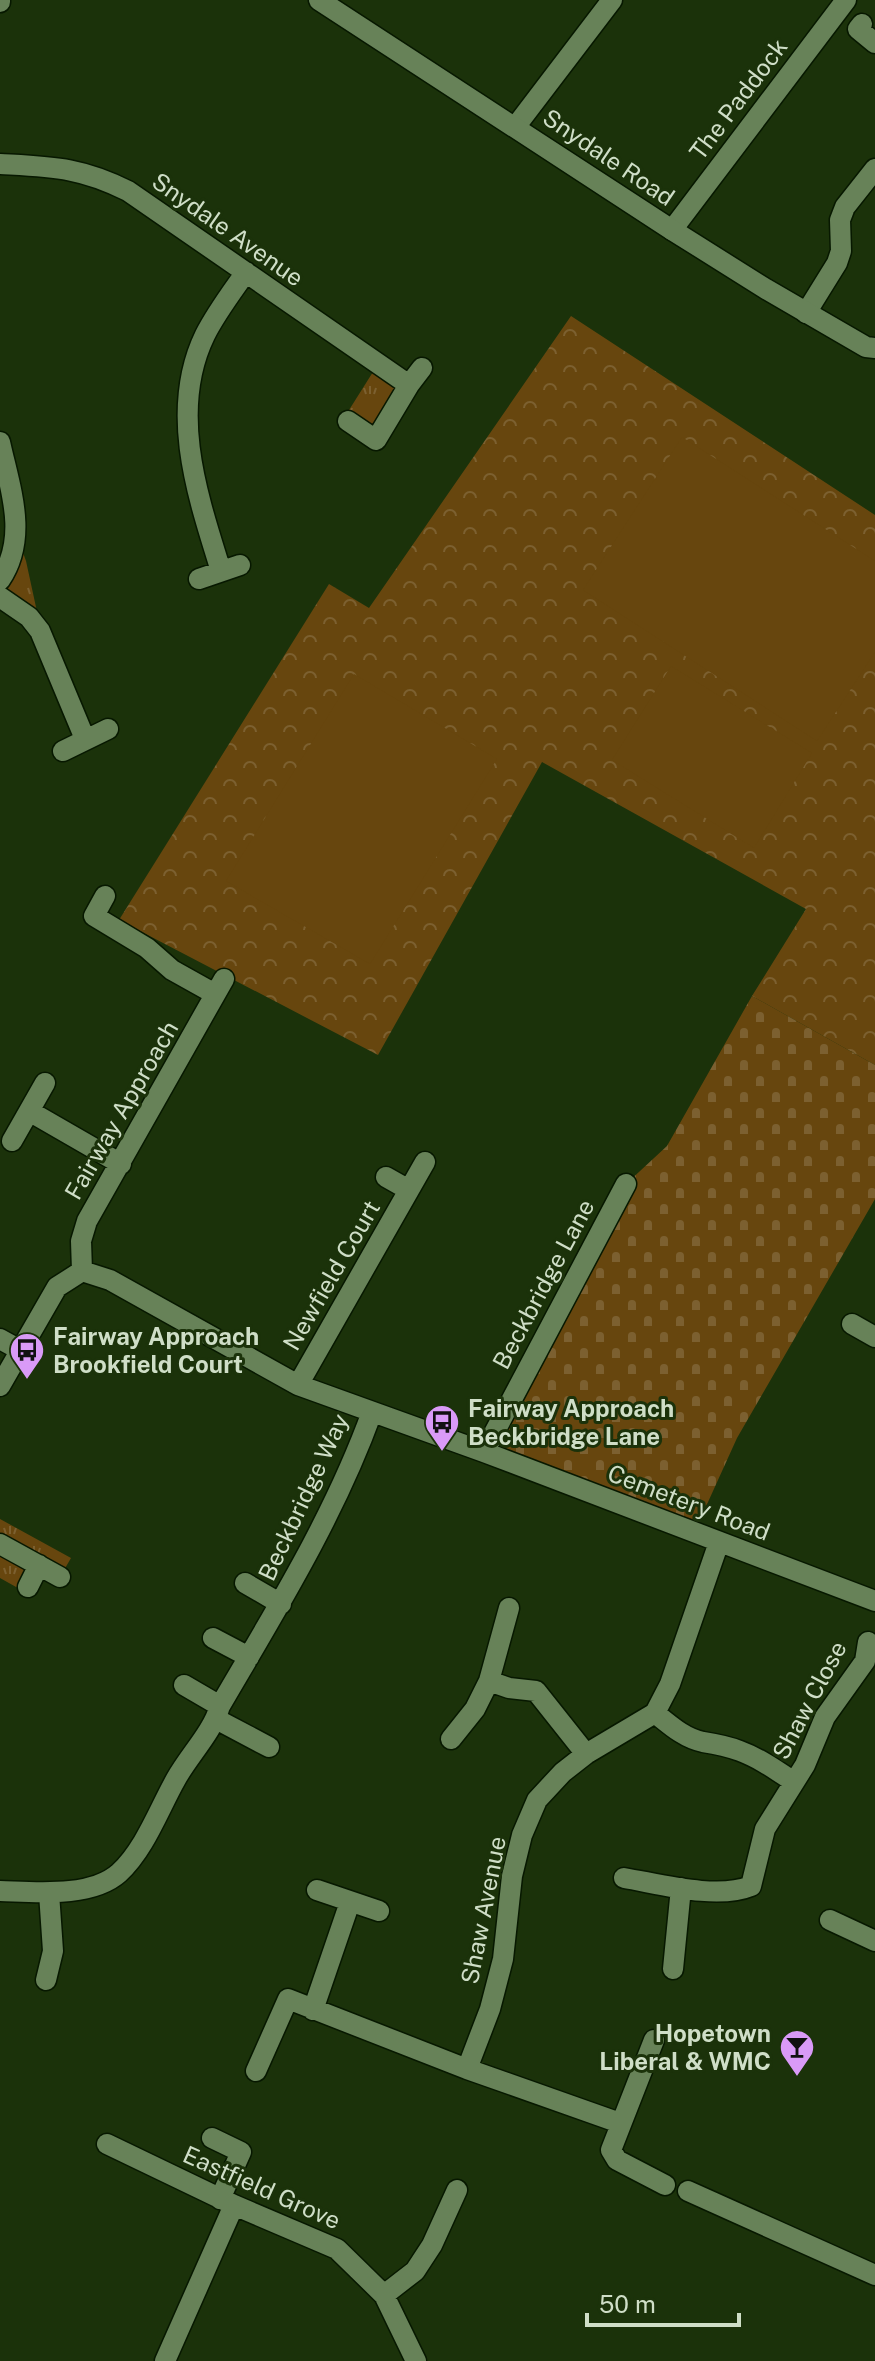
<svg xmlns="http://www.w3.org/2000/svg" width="875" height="2361" font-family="'Public Sans',sans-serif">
<defs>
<pattern id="grass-tufts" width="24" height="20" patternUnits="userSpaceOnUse" patternTransform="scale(2)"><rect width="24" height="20" fill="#67460e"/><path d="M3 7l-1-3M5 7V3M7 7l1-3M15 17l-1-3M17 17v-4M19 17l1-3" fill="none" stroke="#7c6030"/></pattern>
<pattern id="forest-crowns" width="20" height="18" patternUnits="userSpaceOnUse" patternTransform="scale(2)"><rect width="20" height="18" fill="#67460e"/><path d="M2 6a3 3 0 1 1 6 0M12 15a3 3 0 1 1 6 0" fill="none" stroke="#7c6030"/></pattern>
<pattern id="cemetery-stones" width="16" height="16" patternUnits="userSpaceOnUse" patternTransform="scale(2)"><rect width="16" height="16" fill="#67460e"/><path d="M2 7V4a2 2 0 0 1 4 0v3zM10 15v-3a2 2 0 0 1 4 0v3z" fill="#7c6030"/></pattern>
</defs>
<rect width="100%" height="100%" fill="#1b320a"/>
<path fill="url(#grass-tufts)" d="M 378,364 L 409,385 L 376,440 L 344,418 Z
M 17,536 L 26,561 L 39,621 L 15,607 L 0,580 Z
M 0,1519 L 71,1558 L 60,1577 L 38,1566 L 25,1592 L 0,1578 Z"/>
<path fill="url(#forest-crowns)" d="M 571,316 L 875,515 L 875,1065 L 752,996 L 806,909 L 542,762 L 378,1055 L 119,920 L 329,584 L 369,608 Z"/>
<path fill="url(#cemetery-stones)" d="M 752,996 L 875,1065 L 875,1199 L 737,1438 L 694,1533 L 484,1452 L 626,1184 L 667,1146 Z"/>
<path fill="#67460e" d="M 682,437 L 875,561 L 875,652 L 817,741 L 583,590 Z
M 671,666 L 812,753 L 754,848 L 612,760 Z
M 354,674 L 497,759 L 370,964 L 226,881 Z"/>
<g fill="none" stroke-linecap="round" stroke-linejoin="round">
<g stroke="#071800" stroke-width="23">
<path id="minor" d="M 0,2 L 0,0
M 862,24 L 858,29 L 875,43
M 516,126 L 612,0
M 0,164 C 52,167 80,167 128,191 L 409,385
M 672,230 L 846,0
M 806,313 L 837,263 L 841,251 L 840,220 L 845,207 L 875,169
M 348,421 L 376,440 L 409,385 L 422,368
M 0,442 C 10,488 29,537 0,580
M 221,571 C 198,497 168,411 205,335 C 216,313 232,292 246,272
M 199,579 L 240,565
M 0,597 L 29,617 L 40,631 L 85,739
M 63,751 L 108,729
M 105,896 L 94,916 L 147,948 L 172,970 L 215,994
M 29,1111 L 121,1164
M 12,1141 L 45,1083
M 386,1177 L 409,1190
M 82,1271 L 81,1241 L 87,1221 L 224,979
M 852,1324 L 875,1337
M 0,1339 L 20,1350
M 298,1385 L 425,1162
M 0,1386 L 57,1287 L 82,1271 L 110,1280 L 298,1385 L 484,1452 L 875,1601
M 484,1452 L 626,1184
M 0,1544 L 60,1577
M 245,1583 L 281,1604
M 28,1587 L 39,1565
M 213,1638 L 249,1657
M 489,1681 L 509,1688 L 536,1691 L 586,1754
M 184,1685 L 220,1706
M 655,1713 C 670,1725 684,1738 703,1742 C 716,1744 727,1746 740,1751 C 759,1758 776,1770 794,1782
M 216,1719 L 269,1747
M 451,1739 L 475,1709 L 489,1681 L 509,1608
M 624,1878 C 660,1884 717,1900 751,1886 L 765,1829 L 805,1765 L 825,1717 L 865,1661 L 868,1642
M 317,1890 L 379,1911
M 0,1891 C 35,1892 91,1898 119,1873 C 145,1849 159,1809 176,1779 C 190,1754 212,1733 220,1706 C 276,1610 334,1517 372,1412
M 830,1920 L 875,1941
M 673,1969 L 681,1888
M 46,1980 L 53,1951 L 49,1893
M 313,2010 L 350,1902
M 654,2040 L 611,2150 L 617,2160 L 665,2185
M 467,2069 L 490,2009 L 503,1959 L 512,1876 L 522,1835 L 537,1800 L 563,1772 L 586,1754 L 655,1713 L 670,1684 L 719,1542
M 256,2071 L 288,1999 L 467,2069 L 620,2123
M 212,2138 L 241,2152 L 220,2199
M 107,2144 L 234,2205 L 337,2249 L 384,2295 L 416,2361
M 688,2191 L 875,2275
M 384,2295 L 415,2271 L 432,2245 L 457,2190
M 165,2361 L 234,2205"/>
</g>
<g stroke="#071800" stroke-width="23">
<path id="tertiary" d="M 319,0 L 672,230 L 766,289 L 866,347 L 875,348"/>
</g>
<use href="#minor" stroke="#678258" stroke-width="20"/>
<use href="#tertiary" stroke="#678258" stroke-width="20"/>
</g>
<defs>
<g id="bus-pin" transform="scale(1.8)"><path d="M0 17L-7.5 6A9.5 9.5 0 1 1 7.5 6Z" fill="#d99af7" stroke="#1b320a"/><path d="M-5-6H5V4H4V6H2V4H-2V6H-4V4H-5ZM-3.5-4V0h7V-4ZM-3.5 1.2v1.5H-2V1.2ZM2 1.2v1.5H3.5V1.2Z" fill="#111"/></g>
<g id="bar-pin" transform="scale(1.8)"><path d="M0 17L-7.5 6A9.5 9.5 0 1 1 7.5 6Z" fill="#d99af7" stroke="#1b320a"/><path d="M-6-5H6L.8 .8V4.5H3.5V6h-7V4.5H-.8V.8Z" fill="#111"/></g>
</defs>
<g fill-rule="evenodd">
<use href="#bus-pin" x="27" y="1350"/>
<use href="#bus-pin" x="442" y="1422"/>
<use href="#bar-pin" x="797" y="2047"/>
</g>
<g text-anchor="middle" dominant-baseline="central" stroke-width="6" stroke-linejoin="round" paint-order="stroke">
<g font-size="24" fill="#cfdec7" stroke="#1b320a">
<text transform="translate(738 99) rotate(-53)">The Paddock</text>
<text transform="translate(609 157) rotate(34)">Snydale Road</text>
<text transform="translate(228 229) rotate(35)">Snydale Avenue</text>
<text transform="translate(121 1110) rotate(-60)">Fairway Approach</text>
<text transform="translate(331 1275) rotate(-60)">Newfield Court</text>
<text transform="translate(543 1284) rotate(-62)">Beckbridge Lane</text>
<text transform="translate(303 1497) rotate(-65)">Beckbridge Way</text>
<text transform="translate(689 1502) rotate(21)">Cemetery Road</text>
<text transform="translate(809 1700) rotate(-62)">Shaw Close</text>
<text transform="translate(483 1910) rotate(-79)">Shaw Avenue</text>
<text transform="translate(262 2187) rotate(24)">Eastfield Grove</text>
</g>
<g font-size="24" font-weight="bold" fill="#cfdec7" stroke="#1b320a" text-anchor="start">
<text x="53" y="1336">Fairway Approach<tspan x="53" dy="28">Brookfield Court</tspan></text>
<text x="468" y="1408">Fairway Approach<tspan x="468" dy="28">Beckbridge Lane</tspan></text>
<text x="771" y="2033" text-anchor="end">Hopetown<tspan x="771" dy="28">Liberal &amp; WMC</tspan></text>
</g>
</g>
<path d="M587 2313v12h152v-12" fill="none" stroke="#cfdec7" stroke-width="4"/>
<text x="599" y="2313" font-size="24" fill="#cfdec7" stroke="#1b320a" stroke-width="6" paint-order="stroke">50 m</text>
</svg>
